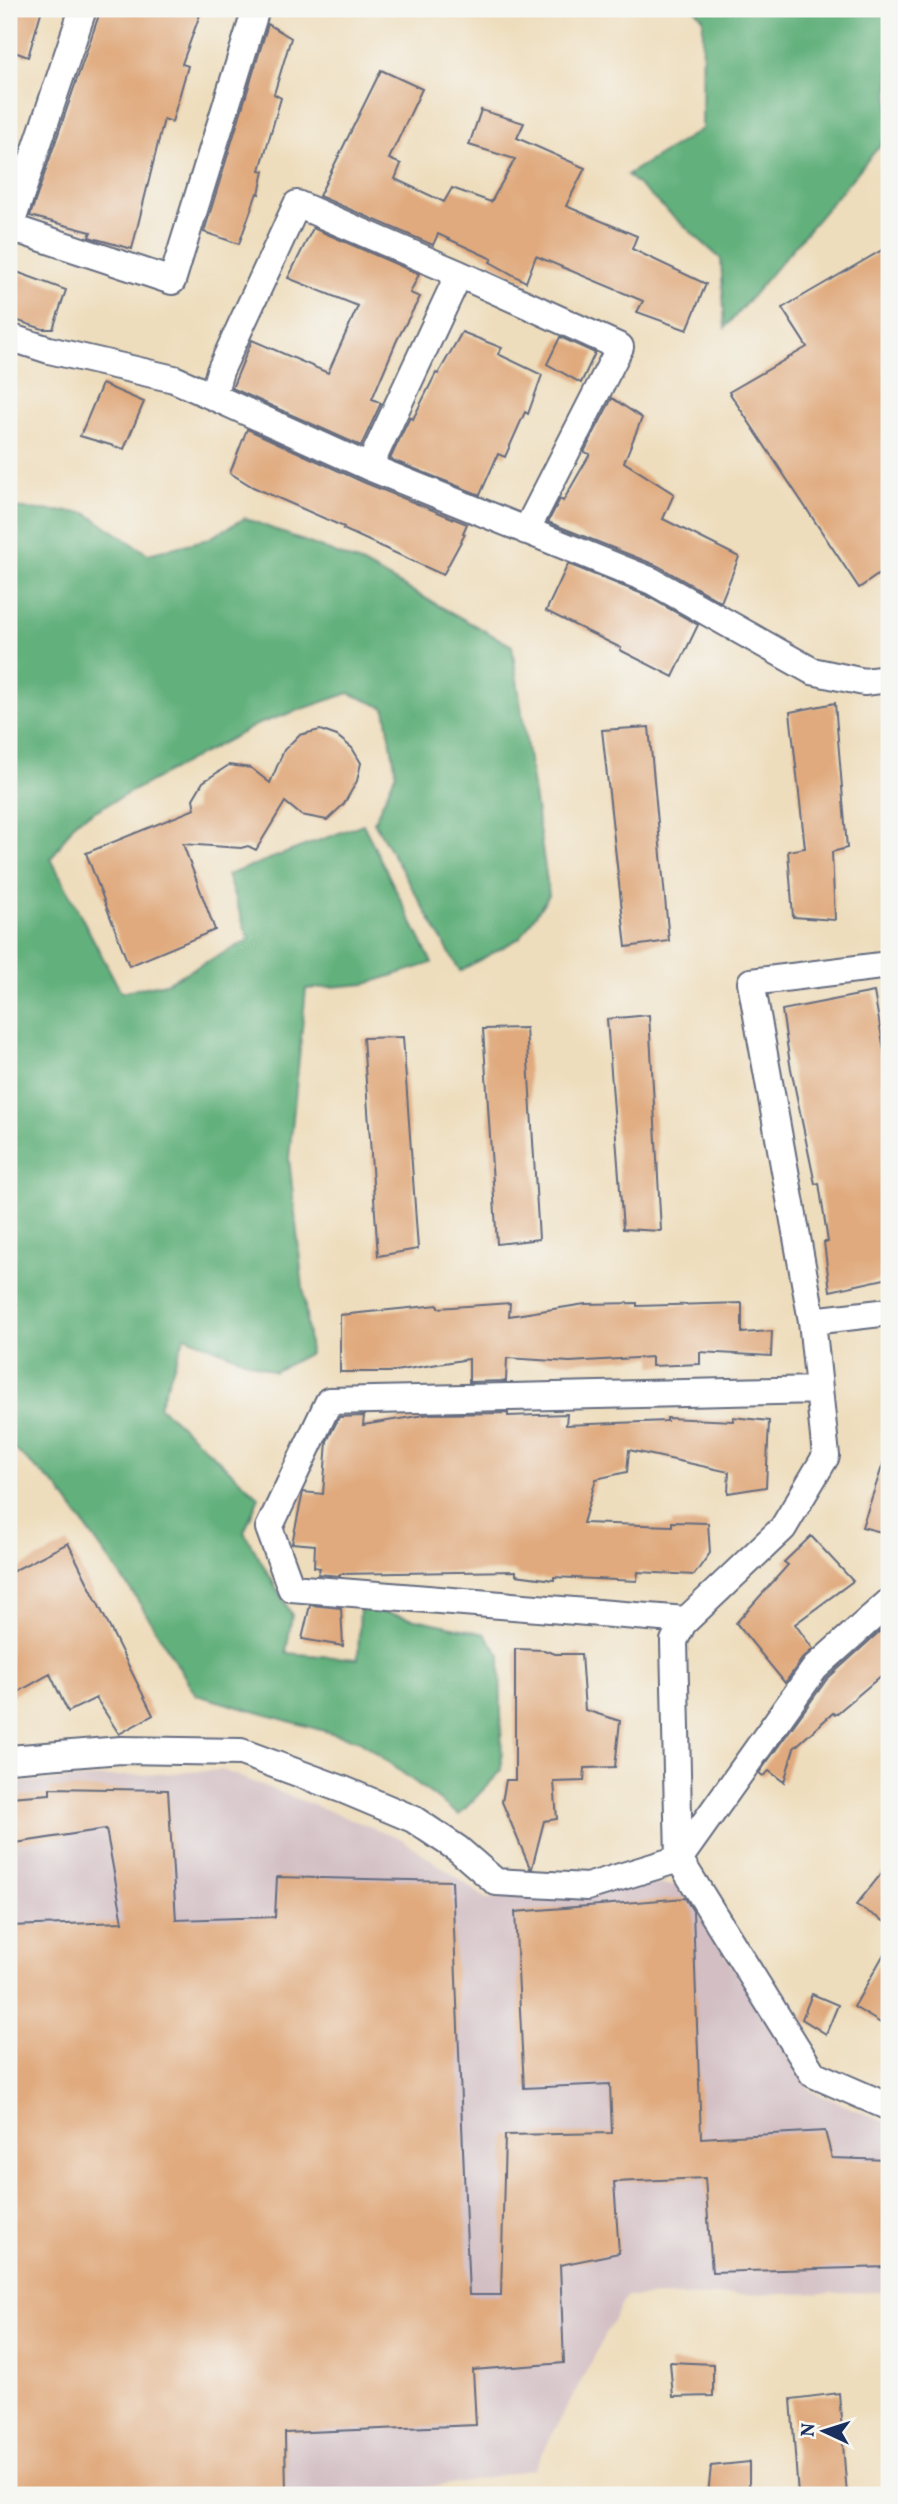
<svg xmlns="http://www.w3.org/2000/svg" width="898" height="2504" font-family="Vollkorn,serif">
<rect width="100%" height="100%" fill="#f6f6f2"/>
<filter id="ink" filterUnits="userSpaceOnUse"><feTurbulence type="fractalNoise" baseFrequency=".0143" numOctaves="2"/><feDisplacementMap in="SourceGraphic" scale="14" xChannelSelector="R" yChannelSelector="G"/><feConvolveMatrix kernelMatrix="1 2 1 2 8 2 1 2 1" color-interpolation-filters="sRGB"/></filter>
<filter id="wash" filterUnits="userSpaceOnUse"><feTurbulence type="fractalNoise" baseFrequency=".00686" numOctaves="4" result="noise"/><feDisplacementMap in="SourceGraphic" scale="28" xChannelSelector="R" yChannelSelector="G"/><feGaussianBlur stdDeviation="1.57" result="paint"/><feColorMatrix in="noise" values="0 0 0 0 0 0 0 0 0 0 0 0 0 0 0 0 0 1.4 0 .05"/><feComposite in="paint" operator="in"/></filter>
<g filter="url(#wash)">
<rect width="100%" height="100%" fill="#eeddbc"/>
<path fill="#d2bec3" d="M 222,1770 L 400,1838 L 487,1899 L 654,1884 L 682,1886 L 811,2091 L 889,2124 L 889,2292 L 626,2297 L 534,2469 L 388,2495 L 9,2495 L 9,1783 Z"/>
<path fill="#62b07b" stroke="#3e706c" stroke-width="2" d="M 695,9 L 889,9 L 889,135 L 725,328 L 721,259 L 627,175 L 702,129 L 703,18 Z
M 9,508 L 86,513 L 148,554 L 208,539 L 245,518 L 363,564 L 512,646 L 549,895 L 520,938 L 460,971 L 374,822 L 396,773 L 385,708 L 349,693 L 258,724 L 76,821 L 51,859 L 121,992 L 166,983 L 249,940 L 227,875 L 363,824 L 432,963 L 366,984 L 306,989 L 289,1158 L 310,1353 L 274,1372 L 185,1336 L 159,1406 L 259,1497 L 244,1532 L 292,1615 L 286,1653 L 358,1659 L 360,1607 L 485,1634 L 500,1655 L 502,1770 L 459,1815 L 360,1741 L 196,1695 L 137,1599 L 58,1488 L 9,1444 Z"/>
<g id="blocks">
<path fill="#e0aa7e" d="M 9,9 L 42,9 L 28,57 L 9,50 Z
M 101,9 L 202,9 L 182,64 L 188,66 L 172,122 L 164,119 L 132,249 L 89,237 L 91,232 L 30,216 Z
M 268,24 L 291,38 L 274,94 L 281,98 L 260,170 L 264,171 L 259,194 L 257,193 L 239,244 L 204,232 Z
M 381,70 L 422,89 L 389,159 L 401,164 L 395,179 L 444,202 L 452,188 L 491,202 L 515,159 L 469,145 L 481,110 L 524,123 L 517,138 L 585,168 L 566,206 L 637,236 L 632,249 L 706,284 L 687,330 L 637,312 L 643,301 L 536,256 L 526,282 L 490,262 L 492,259 L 438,234 L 433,245 L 319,196 Z
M 313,228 L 419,274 L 410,293 L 420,297 L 397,340 L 372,399 L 381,403 L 361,446 L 232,388 L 252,340 L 328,373 L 358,306 L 288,278 Z
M 889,246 L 889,567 L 859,588 L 729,392 L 807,347 L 782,308 Z
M 14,271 L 66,290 L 53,329 L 43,329 L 9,318 L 9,285 Z
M 462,332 L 502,348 L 498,354 L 542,375 L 528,414 L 525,412 L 505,457 L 498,454 L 480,495 L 390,459 L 410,417 L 413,419 L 436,373 L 438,374 Z
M 560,337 L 595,353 L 581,383 L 547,364 Z
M 102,384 L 144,402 L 124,449 L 80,436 Z
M 612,398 L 642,418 L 624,462 L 674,494 L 663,519 L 739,557 L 721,602 L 658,566 L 548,522 L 560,499 L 563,501 L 590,454 L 584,452 Z
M 247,429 L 363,482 L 467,524 L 463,533 L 465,534 L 443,575 L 343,529 L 344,527 L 253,487 L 230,473 Z
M 568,564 L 645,595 L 698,625 L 673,677 L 620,650 L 621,648 L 546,611 Z
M 835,703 L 847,848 L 832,852 L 835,920 L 793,917 L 788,851 L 805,848 L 790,712 Z
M 649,727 L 669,941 L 626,947 L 602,730 Z
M 320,730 L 337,736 L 352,748 L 361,763 L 357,781 L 344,804 L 327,820 L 301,815 L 285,802 L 256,850 L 248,846 L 241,848 L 183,844 L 215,930 L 129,966 L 86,853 L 195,809 L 193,799 L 203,782 L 229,765 L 251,768 L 270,783 L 284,750 L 299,735 Z
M 874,992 L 887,1067 L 889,1066 L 889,1278 L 830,1291 L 824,1242 L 828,1242 L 819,1183 L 815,1184 L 790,1064 L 782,1010 Z
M 649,1015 L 661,1231 L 623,1229 L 607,1019 Z
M 526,1028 L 539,1239 L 497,1244 L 483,1029 Z
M 403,1037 L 418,1249 L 378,1256 L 363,1038 Z
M 510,1303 L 509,1316 L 585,1304 L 637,1303 L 637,1306 L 742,1303 L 742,1333 L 772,1331 L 771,1356 L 700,1352 L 700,1364 L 652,1366 L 652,1357 L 570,1362 L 507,1358 L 506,1381 L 469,1382 L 469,1359 L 389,1372 L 340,1372 L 340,1315 L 438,1305 L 438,1308 Z
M 508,1413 L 508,1416 L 567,1414 L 566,1425 L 667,1421 L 667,1418 L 733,1421 L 733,1417 L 769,1421 L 766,1487 L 728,1493 L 729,1472 L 629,1450 L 627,1472 L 596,1479 L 583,1523 L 672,1526 L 672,1522 L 708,1523 L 710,1553 L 694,1575 L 638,1572 L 637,1581 L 554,1577 L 554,1580 L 516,1575 L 516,1571 L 340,1574 L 340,1576 L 318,1574 L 320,1568 L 314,1567 L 315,1545 L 292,1543 L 303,1492 L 323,1494 L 327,1441 L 339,1417 L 364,1416 L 363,1425 L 430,1414 Z
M 885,1458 L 889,1459 L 889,1534 L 862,1527 Z
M 811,1536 L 853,1581 L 795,1624 L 813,1649 L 802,1659 L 785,1683 L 736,1623 L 788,1565 L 784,1562 Z
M 68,1543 L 153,1715 L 119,1734 L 96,1698 L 68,1712 L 50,1674 L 9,1697 L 9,1573 Z
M 310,1605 L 341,1608 L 343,1646 L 302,1639 Z
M 889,1623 L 889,1669 L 835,1715 L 833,1713 L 794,1748 L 784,1782 L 769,1771 L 763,1776 L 759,1773 L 827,1679 Z
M 515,1649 L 544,1650 L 555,1654 L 581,1654 L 585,1710 L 620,1721 L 615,1767 L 585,1768 L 584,1781 L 554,1782 L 557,1819 L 544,1821 L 532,1868 L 530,1868 L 502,1802 L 506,1780 L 515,1780 Z
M 50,1788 L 168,1790 L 176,1920 L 275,1917 L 277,1877 L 452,1881 L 469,2295 L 501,2295 L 505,2135 L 612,2133 L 610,2084 L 524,2088 L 515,1912 L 685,1898 L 693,1911 L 701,2138 L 825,2131 L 832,2158 L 889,2160 L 889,2267 L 712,2272 L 705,2178 L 614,2182 L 619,2253 L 560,2265 L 564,2363 L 473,2370 L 476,2425 L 285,2433 L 286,2495 L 9,2495 L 9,1926 L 123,1922 L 106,1829 L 9,1844 L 9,1797 L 50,1794 Z
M 889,1864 L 889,1924 L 856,1905 Z
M 889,1945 L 889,2028 L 854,2007 Z
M 812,1994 L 838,2005 L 826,2034 L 802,2019 Z
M 670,2362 L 713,2364 L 713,2396 L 673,2397 Z
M 839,2393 L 847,2495 L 798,2495 L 791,2399 Z
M 749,2462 L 749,2495 L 708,2495 L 711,2466 Z"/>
</g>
</g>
<g filter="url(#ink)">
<use href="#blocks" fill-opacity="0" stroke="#656c7f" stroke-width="2"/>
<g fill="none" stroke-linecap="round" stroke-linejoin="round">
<g stroke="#656c7f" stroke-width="30">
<path id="street" d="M 9,227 L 172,281 L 256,9
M 10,227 L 83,9
M 9,337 L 49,350 L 174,379 L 369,467 L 652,581 L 812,671 L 864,682 L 889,679
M 213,395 L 220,371 L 297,204 L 459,274 L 620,347 L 526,531
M 369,467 L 459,274
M 889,965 L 751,982 L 812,1321 L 826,1456 L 783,1528 L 683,1623 L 674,1641 L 679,1859 L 813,2074 L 889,2107
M 812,1321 L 889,1312
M 686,1620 L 291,1588 L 269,1528 L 329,1401 L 819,1390
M 9,1759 L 121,1750 L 241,1752 L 344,1790 L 413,1819 L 458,1849 L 496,1882 L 587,1887 L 679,1859 L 815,1668 L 889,1602"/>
</g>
<use href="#street" stroke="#fff" stroke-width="26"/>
</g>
</g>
<rect width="898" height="2504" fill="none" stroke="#f6f6f2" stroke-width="35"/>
<g transform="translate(824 2431) rotate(274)" stroke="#f6f6f2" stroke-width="5" paint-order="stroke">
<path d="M0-5L12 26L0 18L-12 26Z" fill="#1b2f5e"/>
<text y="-10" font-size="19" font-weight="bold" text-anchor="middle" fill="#1b2f5e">N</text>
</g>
</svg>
